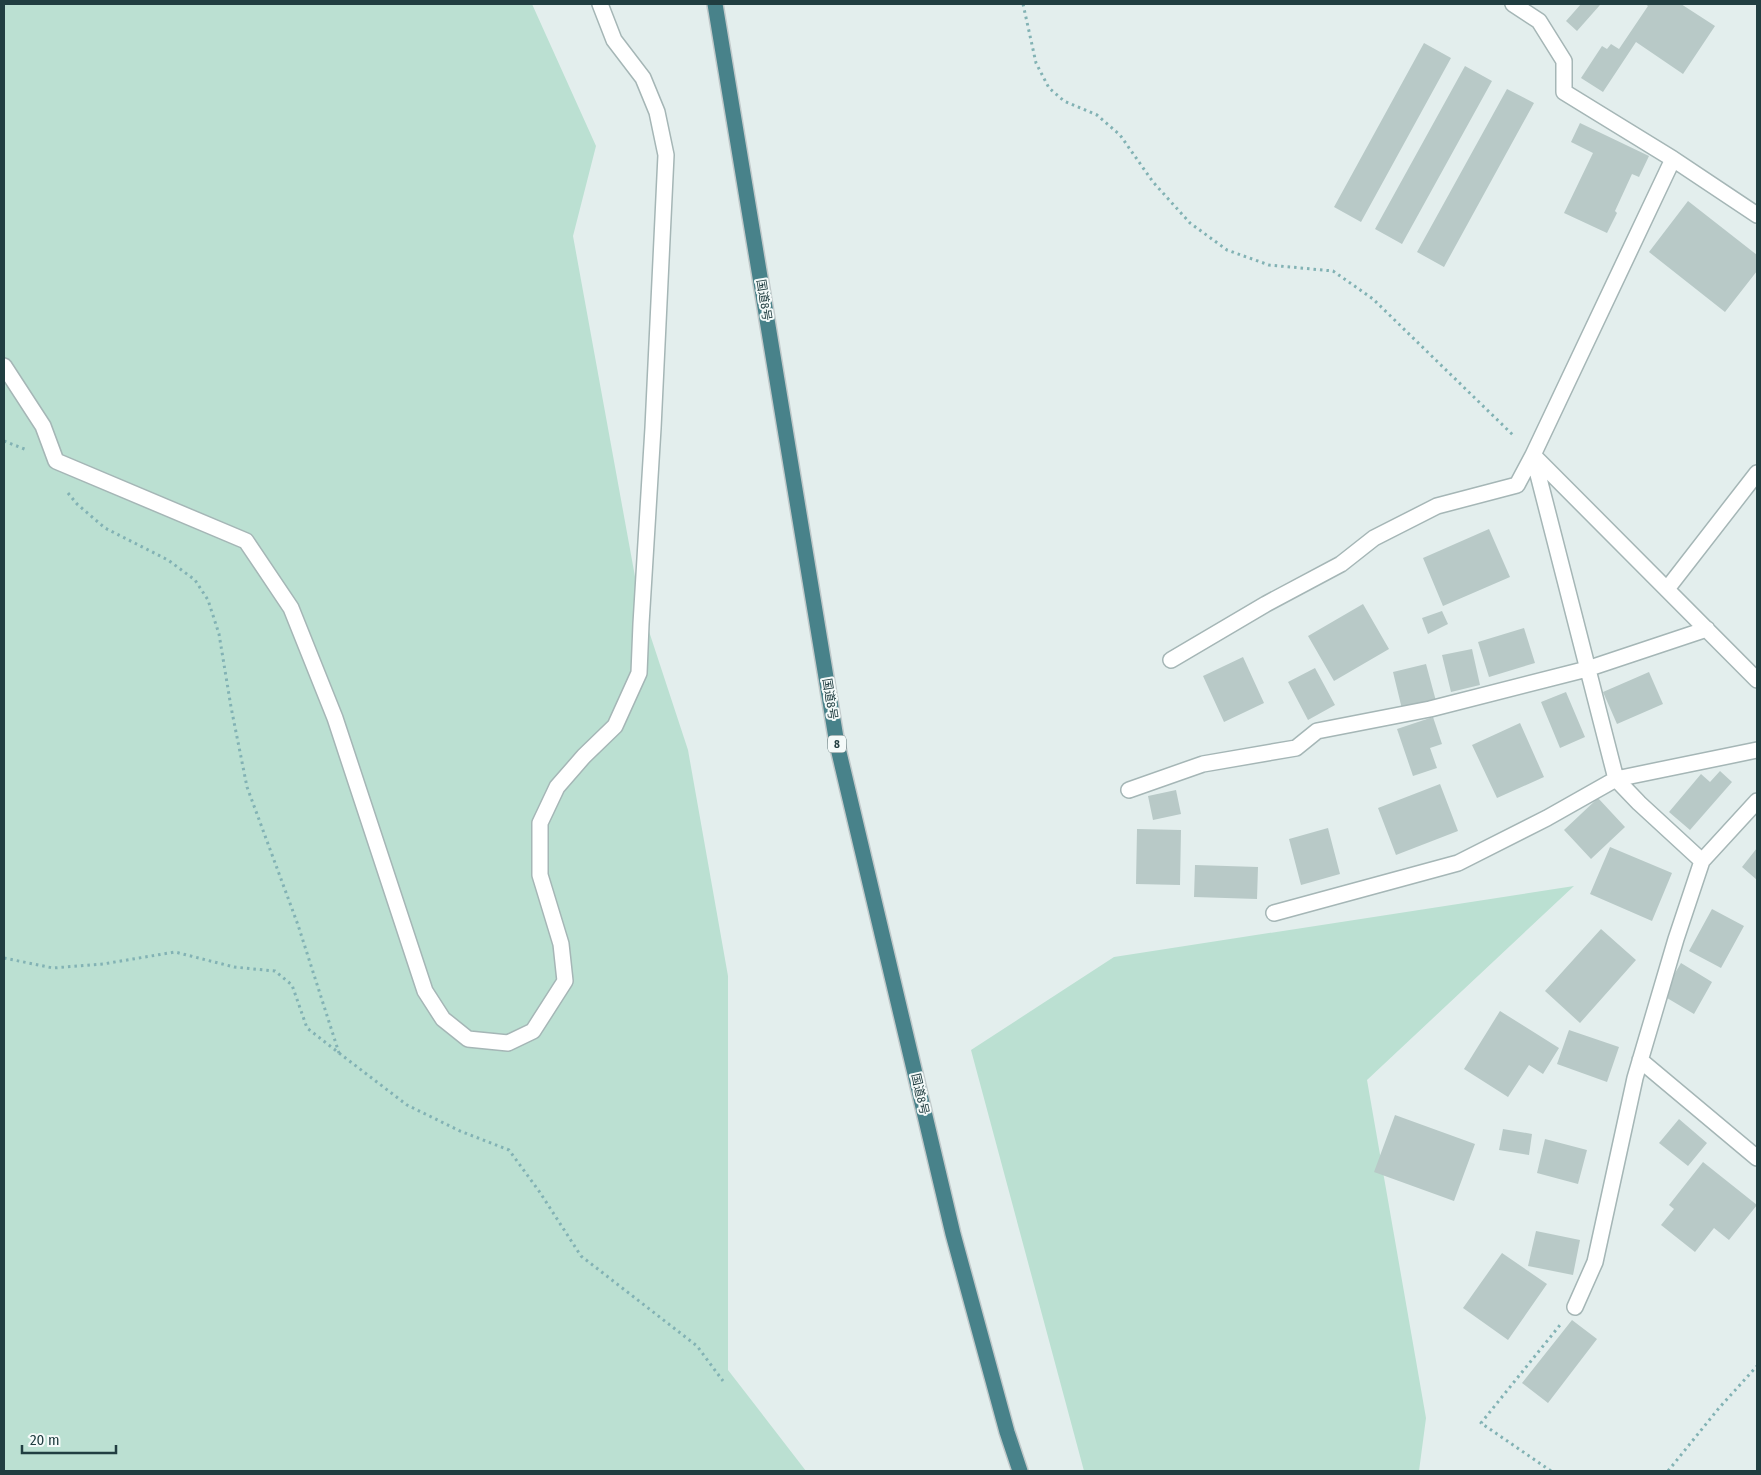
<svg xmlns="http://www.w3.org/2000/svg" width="1761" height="1475" font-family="'Fira Sans Condensed','Noto Sans JP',sans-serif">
<rect width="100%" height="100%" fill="#e3eeed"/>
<path fill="#bbe0d2" d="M 4,4 L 532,4 L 596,146 L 573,236 L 640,604 L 688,750 L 728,976 L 728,1370 L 806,1471 L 4,1471 Z
M 1574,886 L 1367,1080 L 1426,1418 L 1419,1471 L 1084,1471 L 971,1050 L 1114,957 Z"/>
<path fill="#b8c9c7" d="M 1581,4 L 1599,4 L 1600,5 L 1577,31 L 1566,21 Z
M 1645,4 L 1681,4 L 1715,26 L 1683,74 L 1636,42 L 1603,92 L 1581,78 L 1602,46 L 1607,49 L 1611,44 L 1619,49 L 1648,6 Z
M 1424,43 L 1451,58 L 1361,222 L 1334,207 Z
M 1465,66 L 1492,81 L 1402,244 L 1375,229 Z
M 1507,89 L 1534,103 L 1444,267 L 1417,252 Z
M 1580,123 L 1649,156 L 1639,177 L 1632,174 L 1615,211 L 1617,213 L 1607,233 L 1564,213 L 1593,153 L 1571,142 Z
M 1688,201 L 1757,255 L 1757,271 L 1725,312 L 1649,252 Z
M 1489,529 L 1510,577 L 1443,606 L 1423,558 Z
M 1363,604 L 1389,649 L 1334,681 L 1308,636 Z
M 1442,611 L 1448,624 L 1428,634 L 1422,618 Z
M 1524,628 L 1535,663 L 1489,677 L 1478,642 Z
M 1472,649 L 1480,685 L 1451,692 L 1442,655 Z
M 1243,657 L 1264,703 L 1224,722 L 1203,676 Z
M 1426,664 L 1436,701 L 1402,709 L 1393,672 Z
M 1315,668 L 1335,705 L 1308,720 L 1288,682 Z
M 1649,672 L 1663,704 L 1617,724 L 1603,692 Z
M 1566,692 L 1585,737 L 1560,748 L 1541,702 Z
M 1433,717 L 1442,744 L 1430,748 L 1437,768 L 1413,776 L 1397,729 Z
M 1520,723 L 1544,777 L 1497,798 L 1472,745 Z
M 1720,771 L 1732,782 L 1690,830 L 1669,812 L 1701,774 L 1710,782 Z
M 1440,784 L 1458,831 L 1396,855 L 1378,808 Z
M 1176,790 L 1181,814 L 1153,820 L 1148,796 Z
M 1598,798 L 1625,827 L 1591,859 L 1564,830 Z
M 1328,828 L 1340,874 L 1301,885 L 1289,839 Z
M 1137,829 L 1181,830 L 1180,885 L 1136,884 Z
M 1610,847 L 1672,873 L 1652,921 L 1590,894 Z
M 1757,848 L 1757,880 L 1742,867 Z
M 1195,865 L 1258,867 L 1257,899 L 1194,897 Z
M 1712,909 L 1744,926 L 1721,968 L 1689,951 Z
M 1601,929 L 1636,960 L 1580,1023 L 1545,991 Z
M 1681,963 L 1712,982 L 1694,1014 L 1662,995 Z
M 1500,1011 L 1559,1048 L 1543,1074 L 1529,1065 L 1508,1097 L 1464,1069 Z
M 1569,1030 L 1619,1047 L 1607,1082 L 1557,1064 Z
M 1395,1115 L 1475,1144 L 1454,1201 L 1374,1172 Z
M 1679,1119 L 1707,1143 L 1688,1166 L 1659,1143 Z
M 1503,1129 L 1532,1134 L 1529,1155 L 1499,1150 Z
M 1545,1139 L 1587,1150 L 1578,1184 L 1537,1173 Z
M 1703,1162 L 1757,1205 L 1729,1240 L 1714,1228 L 1695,1252 L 1661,1225 L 1674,1209 L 1669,1205 Z
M 1536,1231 L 1580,1240 L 1573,1275 L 1528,1266 Z
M 1502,1253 L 1547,1284 L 1508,1340 L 1463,1308 Z
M 1572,1320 L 1597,1339 L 1548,1403 L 1522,1383 Z"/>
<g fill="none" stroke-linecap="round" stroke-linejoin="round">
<g stroke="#a5b6b6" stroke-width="18">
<path id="minor" d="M 1513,4 L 1539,21 L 1564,61 L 1564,92 L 1673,159 L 1757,215
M 4,366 L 43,426 L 56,461 L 246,541 L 291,608 L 335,718 L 425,991 L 443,1019 L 468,1039 L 508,1043 L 533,1031 L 565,981 L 561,944 L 540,875 L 540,823 L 557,787 L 584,756 L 615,726 L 639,673 L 641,624 L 653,428 L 666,155 L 657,112 L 643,78 L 614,40 L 600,4
M 1667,589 L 1757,473
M 1171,660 L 1266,604 L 1341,564 L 1374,538 L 1437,506 L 1517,485 L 1533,455 L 1757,680
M 1129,790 L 1203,764 L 1296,748 L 1317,731 L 1430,709 L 1587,669 L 1707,629
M 1702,861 L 1757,801
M 1274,913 L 1458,863 L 1547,818 L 1616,779 L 1757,750
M 1640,1060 L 1757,1158
M 1575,1307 L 1595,1262 L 1635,1078 L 1676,939 L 1702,861 L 1639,803 L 1616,779 L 1533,455 L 1673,159"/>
</g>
<g stroke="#c1c9ca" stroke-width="18">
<path id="trunk" d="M 715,4 L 837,744 L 953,1234 L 1007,1432 L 1020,1471"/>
</g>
<path stroke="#82b2b4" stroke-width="3" stroke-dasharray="2.5 4" stroke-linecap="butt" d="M 1023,4 L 1036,63 L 1049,88 L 1064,101 L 1097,115 L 1120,135 L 1153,182 L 1190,223 L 1227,250 L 1269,265 L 1333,271 L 1373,299 L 1515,437
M 4,441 L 27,450
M 68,493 L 77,504 L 105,528 L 168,560 L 195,580 L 208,600 L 219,634 L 231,707 L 247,787 L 298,925 L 339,1053
M 4,958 L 53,968 L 103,964 L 175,952 L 234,967 L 275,971 L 292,985 L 307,1028 L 339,1053 L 407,1105 L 460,1131 L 509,1150 L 539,1191 L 581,1256 L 697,1346 L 723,1381
M 1551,1471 L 1481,1423 L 1560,1325
M 1668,1471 L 1719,1408 L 1757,1366"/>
<use href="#minor" stroke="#fff" stroke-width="15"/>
<use href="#trunk" stroke="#48828a" stroke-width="15"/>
</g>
<g text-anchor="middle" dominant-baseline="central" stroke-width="4" stroke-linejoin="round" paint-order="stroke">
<rect fill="#f4faf9" stroke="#607678" stroke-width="1" x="828" y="735.5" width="18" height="17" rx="4"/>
<g font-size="11" font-weight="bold" fill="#213e41">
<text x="837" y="744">8</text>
</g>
<g font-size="12" fill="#213e41" stroke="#f4faf9">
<text transform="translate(764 300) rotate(81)">国道8号</text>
<text transform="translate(830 699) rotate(81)">国道8号</text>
<text transform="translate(920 1094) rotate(77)">国道8号</text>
</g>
</g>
<rect width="1761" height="1475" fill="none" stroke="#213e41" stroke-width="10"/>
<path d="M22 1445v8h94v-8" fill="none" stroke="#213e41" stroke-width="2.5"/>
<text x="30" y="1445" font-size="15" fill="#213e41" stroke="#f4faf9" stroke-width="4" paint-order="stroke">20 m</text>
</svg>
